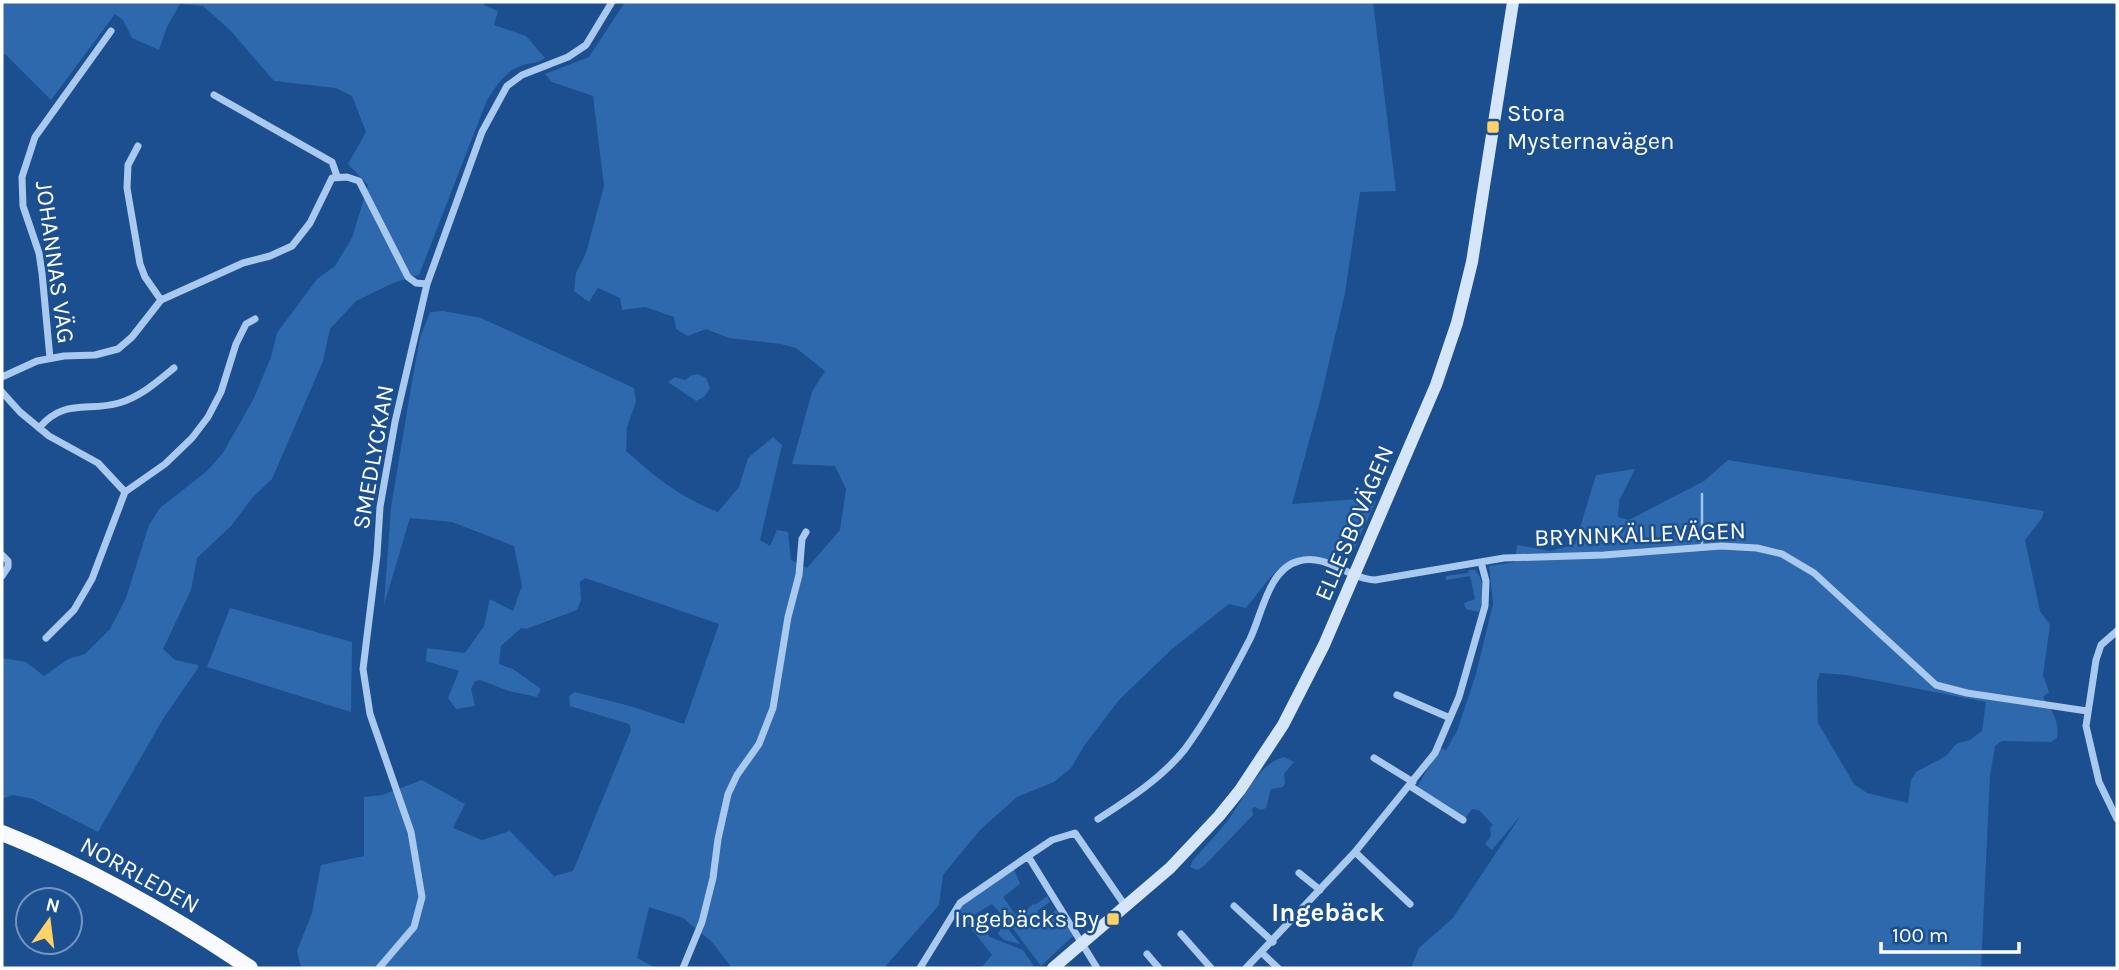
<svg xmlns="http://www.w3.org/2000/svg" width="2119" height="970" font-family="Karla,sans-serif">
<rect width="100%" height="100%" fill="#1b4f8f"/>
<path fill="#2e69ad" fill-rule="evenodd" d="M 2,2 L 484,2 L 484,5 L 498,11 L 494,25 L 526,36 L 545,58 C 538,63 531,63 523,65 C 505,71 497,85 487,100 L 419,275 L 393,283 L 356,301 L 330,329 L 323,361 L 272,479 L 252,498 L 231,526 L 197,558 L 191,590 L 163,649 L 175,660 L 198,665 L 198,668 L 163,719 L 98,832 L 33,799 L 13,795 L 2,799 L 2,658 L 26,662 L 44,676 L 68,659 L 85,654 L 110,629 L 126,598 L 149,525 L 160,508 L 207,471 L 223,453 L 254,398 L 271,357 L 277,333 L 317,279 L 335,266 L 352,238 L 368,185 L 348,164 L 366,132 L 352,96 L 336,88 L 274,81 L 230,30 L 203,6 L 180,4 L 167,27 L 159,50 L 132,38 L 123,20 L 115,14 L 51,100 L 5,54 L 2,56 Z
M 625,2 L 1373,2 L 1396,191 L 1360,192 L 1345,293 L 1321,397 L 1292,504 L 1357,499 L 1376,501 L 1351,556 L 1339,562 C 1285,546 1277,570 1246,608 L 1229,604 L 1172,649 L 1119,700 L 1084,746 L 1071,768 L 1054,782 L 1017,797 L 980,830 L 943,875 L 939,905 L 884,968 L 732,968 L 712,942 L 683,918 L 649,907 L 637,958 L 656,968 L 301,968 L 297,951 L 312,913 L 321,865 L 364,856 L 364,797 L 382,795 L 422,780 L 465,804 L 453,828 L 482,840 L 510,831 L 554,876 L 573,871 L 631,730 L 629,724 L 570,706 L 569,696 L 575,692 L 630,706 L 684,724 L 719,624 L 585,578 L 580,582 L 581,600 L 577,610 L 526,629 L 521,628 L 501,646 L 499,664 L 513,669 L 541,689 L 537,697 L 509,691 L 480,680 L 475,681 L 471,689 L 475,706 L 456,709 L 448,698 L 459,671 L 426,661 L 427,648 L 465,653 L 484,626 L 490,599 L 513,611 L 522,586 L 514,546 L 452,522 L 410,518 L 384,605 L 391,507 L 414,370 L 420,338 L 430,312 L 443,311 L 481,318 L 634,388 L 636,402 L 627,427 L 626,451 C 655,477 681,498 718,512 L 739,487 L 748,458 L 773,437 L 782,445 L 760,540 L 770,546 L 777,530 L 788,532 L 791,560 L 807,568 L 840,530 L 846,489 L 835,466 L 792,464 L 812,392 L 825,371 L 796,348 L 781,344 L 729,338 L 706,329 L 688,336 L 676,329 L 674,317 L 645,307 L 622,310 L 620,298 L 598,288 L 589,302 L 574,291 L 576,273 L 586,253 L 604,186 L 593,96 L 552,82 L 545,74 L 589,57 Z
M 698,374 L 706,378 L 710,388 L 704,397 L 696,401 L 668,382 L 675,377 L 685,380 L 692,375 Z
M 1728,460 L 2044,511 L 2042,518 L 2025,540 L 2040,611 L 2050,625 L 2043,675 L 2049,692 L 2043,697 C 2052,710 2060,722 2057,738 L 2051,742 L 2002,741 L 1995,746 L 1990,776 L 1981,968 L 1411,968 L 1419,948 L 1453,918 L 1521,815 L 1492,850 L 1485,844 L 1491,836 L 1490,828 L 1493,825 L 1479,810 L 1472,809 L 1466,817 L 1463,817 L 1417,787 L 1440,748 L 1446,750 L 1457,731 L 1476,674 L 1493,604 L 1489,566 L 1515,562 L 1517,545 L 1551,551 L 1575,544 L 1596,475 L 1635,469 L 1619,501 L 1618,517 L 1629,520 L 1704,481 ZM 1820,673 L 1847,675 L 1986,702 L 1982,731 L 1970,740 L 1956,744 L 1946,756 L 1916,772 L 1911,780 L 1908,803 L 1867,793 L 1854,784 L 1818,723 L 1817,682 Z
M 1469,570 L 1475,570 C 1486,582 1484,597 1479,612 L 1466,609 L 1464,603 L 1475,599 L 1470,576 L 1446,580 L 1446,576 L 1468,573 Z
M 230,608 L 352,642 L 351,712 L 207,667 Z
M 1284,757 L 1294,762 L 1284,774 L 1285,783 L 1283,787 L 1271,789 L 1266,808 L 1261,810 L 1255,807 L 1252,809 L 1253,815 L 1205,865 L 1198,870 L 1190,867 L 1193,860 C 1204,848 1224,827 1233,813 C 1246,794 1260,763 1284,757 Z
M 1014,869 L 1020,884 L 1003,897 L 1015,914 L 1029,908 L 1034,903 L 1035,905 L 1047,896 L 1050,902 L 1037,911 L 1044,920 L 1056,910 L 1073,936 L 1041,966 L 1012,927 L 1010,927 L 1009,930 L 1020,944 L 1004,940 L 998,934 L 1006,919 L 992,904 L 972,916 L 990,937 L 1023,950 L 1035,968 L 981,968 L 992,955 L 963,918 L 959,920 L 954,918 L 960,906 Z"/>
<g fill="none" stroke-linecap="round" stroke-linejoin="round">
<path stroke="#9cc4f0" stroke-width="2.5" d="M 1702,544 L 1702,494"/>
<path stroke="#a9c9ee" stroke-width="7" d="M 214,95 L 332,162 L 337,176
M 138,146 L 128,165 L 127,188 L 140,264 L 145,277 L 161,300
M 50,358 L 42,273 L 39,253 L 23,206 L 22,177 L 35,137 L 111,31
M 2,377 L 37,361 L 64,356 L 95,355 L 118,349 L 132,337 L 161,300 L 243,263 L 270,256 L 292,246 L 310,223 L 332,178 L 347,177 L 359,181 L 408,277 L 416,283 L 427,284
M 2,392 L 20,412 L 49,436 L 98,463 L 125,492
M 39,428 C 64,398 88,412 119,403 C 140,397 157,382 174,368
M 2,555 L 8,561 L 8,567 L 2,576
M 2117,631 L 2101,645 L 2096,660 L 2086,726 L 2099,782 L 2117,819
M 46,638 L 74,610 L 92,579 L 125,492 L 165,464 L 192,438 L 208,417 L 221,392 L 236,344 L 246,324 L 255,319
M 1397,695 L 1450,718
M 1374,758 L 1413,782
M 1410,786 L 1463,820
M 1098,819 C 1129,799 1162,778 1185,749 C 1210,715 1231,676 1250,639 C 1262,614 1269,568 1299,561 C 1326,553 1349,579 1375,580 L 1504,558 L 1604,555 L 1721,546 L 1757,548 L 1782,554 L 1814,573 L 1936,685 L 1967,693 L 2087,711
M 1355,852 L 1410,904
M 1028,856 L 1052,840 L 1075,833 L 1126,907
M 1299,873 L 1320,890
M 1234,906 L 1273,942
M 1181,934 L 1211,968
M 1262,953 L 1278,968
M 1147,954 L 1159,968
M 379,968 L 414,927 L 422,897 L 411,832 L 370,714 L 363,669 L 377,555 L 380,507 L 395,422 L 427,284 L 482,132 L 507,86 L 522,75 L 568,57 L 586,45 L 612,2
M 683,968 L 702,922 L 713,878 L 718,839 L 728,794 L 737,775 L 759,744 L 773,708 L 788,617 L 799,575 L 802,539 L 806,532
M 920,968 L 960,903 L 1028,856 L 1097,968
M 1246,968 L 1355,852 L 1435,753 L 1459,697 L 1485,606 L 1486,581 L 1481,562"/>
<path stroke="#d6e6fa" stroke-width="12" d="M 1053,968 L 1170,868 L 1219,816 L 1240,790 L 1283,725 L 1324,645 L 1436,385 L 1457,323 L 1472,262 L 1513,2"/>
<path stroke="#f8faff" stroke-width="16" d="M 2,833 C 90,868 171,915 250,968"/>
</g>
<g fill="#ffd166" stroke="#1b4f8f" stroke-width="2.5">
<rect x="1486" y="120" width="14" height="14" rx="3.5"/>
<rect x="1106" y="912" width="14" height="14" rx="3.5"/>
</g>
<g text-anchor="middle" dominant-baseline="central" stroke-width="5" stroke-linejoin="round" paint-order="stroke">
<g font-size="24" fill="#fff" stroke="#1b4f8f" text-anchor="start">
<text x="1507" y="113">Stora<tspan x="1507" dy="28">Mysternavägen</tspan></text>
<text x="1099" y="919" text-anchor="end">Ingebäcks By</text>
</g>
<g font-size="24" fill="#fff" stroke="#1b4f8f">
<text transform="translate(55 262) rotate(82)">JOHANNAS VÄG</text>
<text transform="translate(373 457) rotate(-80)">SMEDLYCKAN</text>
<text transform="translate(1354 523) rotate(-67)">ELLESBOVÄGEN</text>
<text transform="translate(1640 534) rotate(-2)">BRYNNKÄLLEVÄGEN</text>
<text transform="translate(140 875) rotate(29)">NORRLEDEN</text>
</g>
<g font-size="26" font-weight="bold" fill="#fff" stroke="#1b4f8f">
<text x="1328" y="912">Ingebäck</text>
</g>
</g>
<rect width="2119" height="970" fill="none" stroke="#ffffff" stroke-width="7"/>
<g transform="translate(49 921) rotate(14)"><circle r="33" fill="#1b4f8f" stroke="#7695bc" stroke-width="2"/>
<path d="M0-5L12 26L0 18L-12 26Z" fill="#ffd166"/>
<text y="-10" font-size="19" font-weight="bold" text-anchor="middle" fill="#ffffff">N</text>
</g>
<path d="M1881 942v10h138v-10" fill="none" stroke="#ffffff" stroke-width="3.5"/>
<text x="1892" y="942" font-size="21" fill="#ffffff" stroke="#1b4f8f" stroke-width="5" paint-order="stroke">100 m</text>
</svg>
